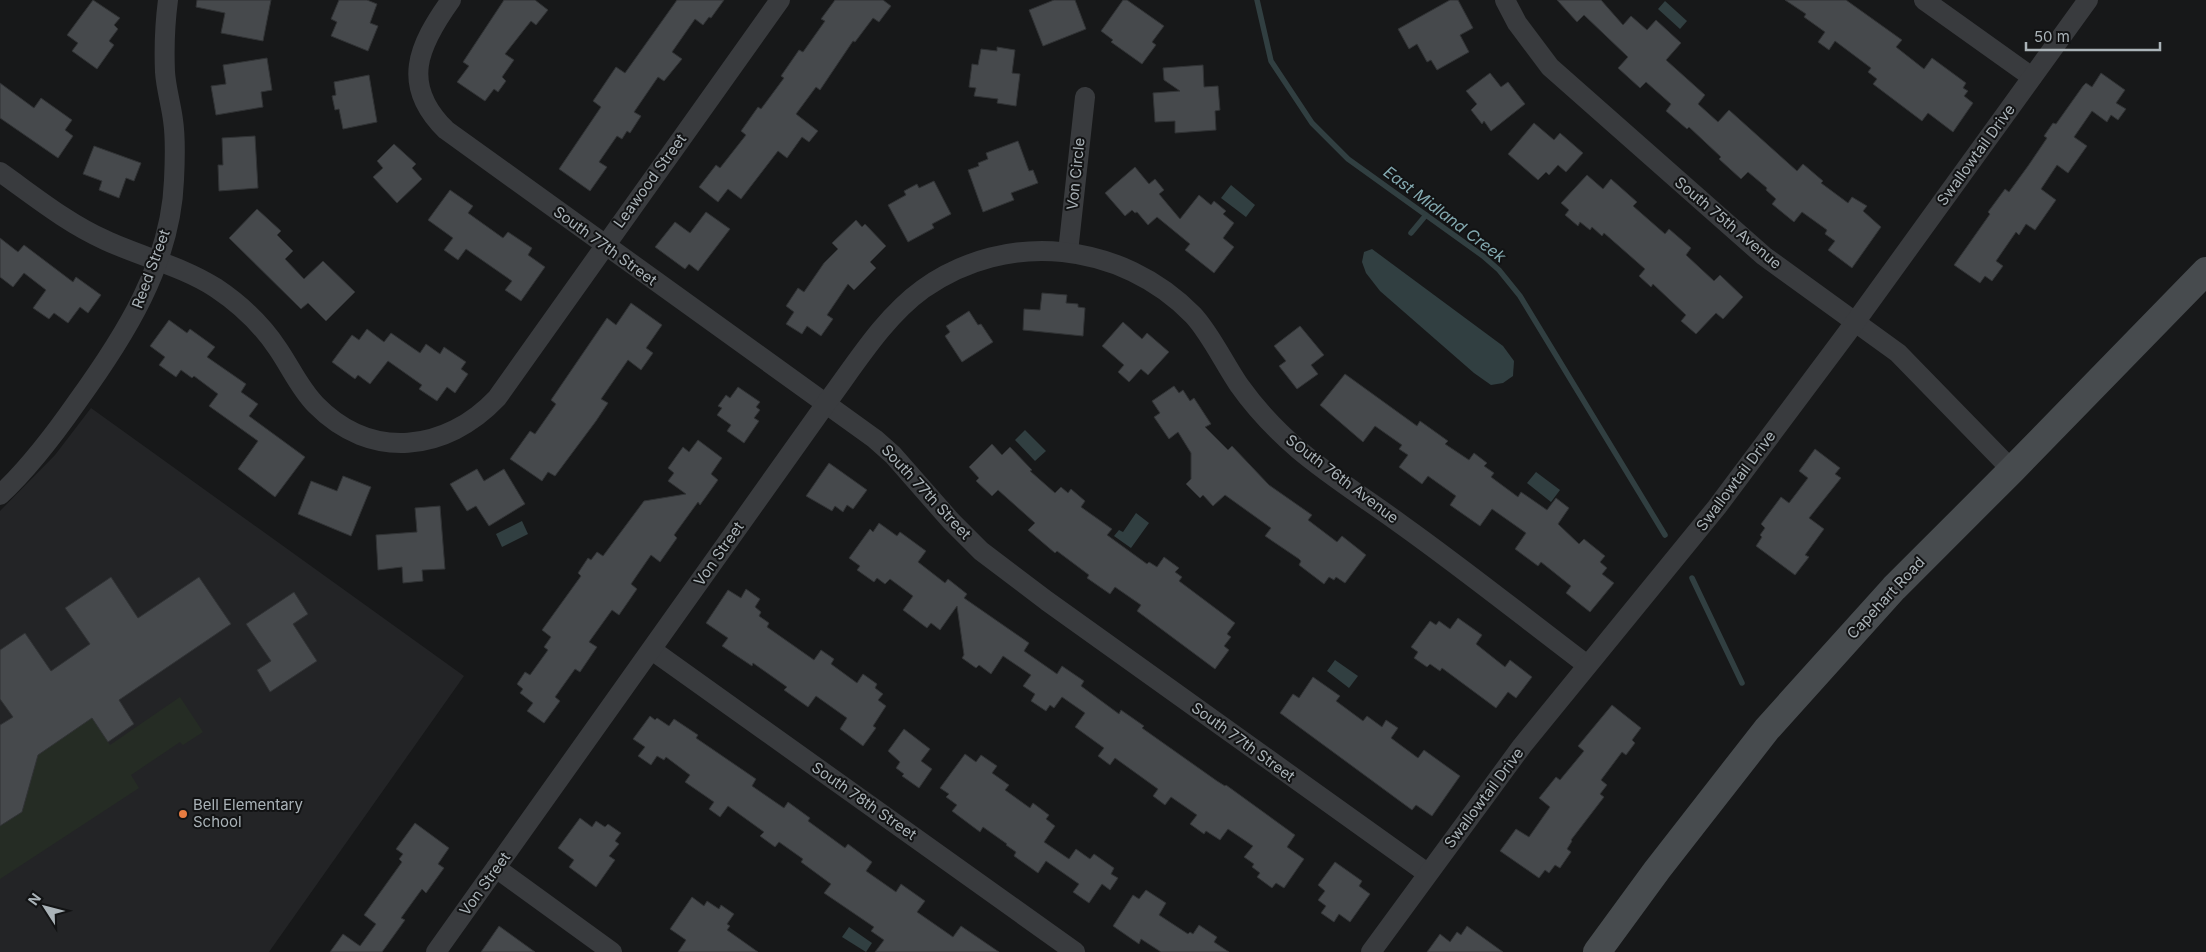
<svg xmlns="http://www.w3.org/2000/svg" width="2206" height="952" font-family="Inter,sans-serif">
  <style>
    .built { fill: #232426 }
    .green { fill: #252c24 }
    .water { fill: #313f41 }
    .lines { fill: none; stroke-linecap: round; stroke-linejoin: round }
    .stream { stroke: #313f41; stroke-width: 5.5 }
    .building { fill: #46494c; stroke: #313335 }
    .street { stroke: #393b3e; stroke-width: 20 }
    .secondary { stroke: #474b4e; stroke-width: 28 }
    .poi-dot { fill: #e77c41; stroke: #121314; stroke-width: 2 }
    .labels { text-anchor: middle; stroke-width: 4; stroke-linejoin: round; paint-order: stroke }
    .street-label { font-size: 15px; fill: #aab3b8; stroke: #121314 }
    .poi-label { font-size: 15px; fill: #aab3b8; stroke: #121314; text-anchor: start }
    .water-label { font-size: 16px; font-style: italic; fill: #84aab1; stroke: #121314 }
  </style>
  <rect width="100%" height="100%" fill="#171819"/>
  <polygon class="built" points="91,408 464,676 269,952 0,952 0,511 55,455"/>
  <polygon class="green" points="180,697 203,732 183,745 180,742 131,775 139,788 0,879 0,826 22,812 38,755 92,718 110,745"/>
  <g class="water">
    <polygon points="1665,1 1687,21 1680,29 1658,9"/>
    <polygon points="1231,185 1255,205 1246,217 1221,198"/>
    <polygon points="1372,249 1503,346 1514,361 1513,376 1503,383 1491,385 1474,373 1380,291 1366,273 1362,262 1364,252"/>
    <polygon points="1025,430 1046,451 1035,461 1015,440"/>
    <polygon points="1536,472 1560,490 1551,502 1527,483"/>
    <polygon points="1136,513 1149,523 1131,548 1114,536 1119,530 1123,532"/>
    <polygon points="522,521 528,534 502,547 496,534"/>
    <polygon points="1335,660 1358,676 1349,688 1327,671"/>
    <polygon points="849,927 872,943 866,952 842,937"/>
  </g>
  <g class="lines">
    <g class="stream">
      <polyline points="1257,0 1271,61 1312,123 1348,159 1483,256 1499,270 1520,296 1665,535"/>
      <polyline points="1411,233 1426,215"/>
      <polyline points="1692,578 1742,683"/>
    </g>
  </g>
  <g class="building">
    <polygon points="93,0 120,18 114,25 118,29 109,41 114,45 97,69 72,51 78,43 67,35"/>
    <polygon points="197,0 271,0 263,41 221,33 225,13 196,7"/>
    <polygon points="339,0 367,0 377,4 370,23 378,26 368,51 331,36 337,22 331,19"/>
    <polygon points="504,0 535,0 548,10 536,25 531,21 505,54 514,60 502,77 506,81 498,92 494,89 485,101 457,82 469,66 463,62"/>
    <polygon points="677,0 724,0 711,18 709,17 703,25 695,19 672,52 682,59 664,81 658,77 634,112 641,116 630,133 627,131 622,139 617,136 599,162 607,167 590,191 559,169 601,107 593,101 616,67 625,73"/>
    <polygon points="835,0 883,0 891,6 879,22 873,18 855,42 853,41 820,90 816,87 796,114 818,131 809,142 802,137 787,158 778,151 741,199 728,189 718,202 699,187 716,165 720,168 746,135 741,131 758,107 761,109 784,78 781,76 799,50 803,52 825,21 821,19"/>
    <polygon points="1054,0 1075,0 1086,29 1043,46 1029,10"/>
    <polygon points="1123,0 1127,0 1164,26 1152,42 1156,45 1142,64 1111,42 1113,40 1101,31"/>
    <polygon points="1450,0 1458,0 1473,28 1460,35 1469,52 1437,70 1431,60 1427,62 1417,44 1409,49 1398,29"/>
    <polygon points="1557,0 1601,0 1623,25 1631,16 1647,30 1656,20 1681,43 1666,60 1705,95 1698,104 1718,122 1729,110 1797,171 1803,164 1823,181 1821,183 1848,203 1852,197 1867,206 1863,211 1881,227 1852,268 1828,250 1835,241 1825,234 1827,230 1802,212 1794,222 1772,204 1776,199 1766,190 1767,188 1748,172 1741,179 1719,159 1721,157 1689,127 1687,129 1666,111 1671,104 1646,82 1640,88 1618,68 1628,57 1584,15 1577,22"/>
    <polygon points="1785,0 1846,0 1902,40 1896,47 1924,69 1932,58 1966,83 1963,88 1968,91 1964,96 1973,103 1953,132 1928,113 1922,121 1873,84 1877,79 1868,72 1871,68 1835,41 1829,50 1818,42 1825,32 1804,17 1806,14"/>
    <polygon points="997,47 1015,50 1012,73 1020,74 1016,106 997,103 998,99 974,96 976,88 969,87 972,64 978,65 981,49 997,51"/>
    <polygon points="267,58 272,90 261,92 263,107 216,115 211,86 226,84 223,65"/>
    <polygon points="1203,65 1204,87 1218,86 1220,110 1215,111 1216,130 1175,133 1175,121 1155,122 1153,93 1180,91 1164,80 1163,68"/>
    <polygon points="1490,73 1501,87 1508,82 1525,104 1491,131 1484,121 1482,124 1471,110 1477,104 1466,91"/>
    <polygon points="2101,73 2125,90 2116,103 2126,109 2118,120 2111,115 2107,122 2092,111 2074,137 2087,146 2068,173 2057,165 2041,189 2056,200 2035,230 2026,224 2019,235 2016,232 1996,261 2003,266 1992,281 1985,276 1980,283 1954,265 1990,214 1988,212 2005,189 2009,192 2028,166 2047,138 2044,136 2053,123 2056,124 2083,86 2086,83 2092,87"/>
    <polygon points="369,75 377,122 343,129 339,109 335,110 332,96 336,95 334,82"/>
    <polygon points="0,83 34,108 41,98 72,120 65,130 73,136 58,158 0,118"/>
    <polygon points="1534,123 1554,140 1560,133 1583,153 1566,172 1558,165 1549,175 1546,172 1538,180 1508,154"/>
    <polygon points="255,136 258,188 219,191 218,165 223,165 222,138"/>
    <polygon points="1018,141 1029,171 1033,170 1038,183 1011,193 1014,200 983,212 968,170 979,166 978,163 988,159 986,153"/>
    <polygon points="394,144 416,164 412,168 422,179 397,203 373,177 383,168 377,161"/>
    <polygon points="94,146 141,163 134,181 126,178 119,198 99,190 102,181 83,174"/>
    <polygon points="1135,167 1149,184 1155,179 1164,190 1159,194 1180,219 1199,195 1211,205 1214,201 1226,211 1223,214 1234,223 1223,238 1234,247 1214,273 1185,250 1190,244 1157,217 1148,225 1137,212 1135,213 1132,210 1125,216 1105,193"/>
    <polygon points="1587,175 1603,189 1611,179 1637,202 1633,206 1665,234 1669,229 1691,248 1686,255 1714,281 1720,275 1743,297 1723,319 1716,313 1696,334 1681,321 1686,315 1653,284 1651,287 1639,276 1645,269 1604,233 1602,236 1592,227 1590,230 1580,222 1578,226 1565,215 1569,210 1561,203"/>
    <polygon points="934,181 951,214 932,224 934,228 908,242 888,205 906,195 904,191 917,184 919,188"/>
    <polygon points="450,190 473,206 468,213 503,238 508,232 532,248 528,255 545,267 521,301 505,290 512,281 466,249 458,260 444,250 453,238 428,220"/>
    <polygon points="257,209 281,231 277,235 293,251 285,259 304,279 323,261 355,292 326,321 308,303 301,309 229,238"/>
    <polygon points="706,212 730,229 698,271 689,264 685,269 655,247 675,222 690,233"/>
    <polygon points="856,220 862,227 865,224 886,246 870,262 876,268 854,290 848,284 827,315 833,319 821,336 807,326 802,334 786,324 794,312 786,306 798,288 804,292 824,263 838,249 832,243"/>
    <polygon points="0,238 18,252 24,245 73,282 76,277 101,295 88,313 80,307 68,323 54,313 49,319 33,308 46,290 24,273 13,287 0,277"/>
    <polygon points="1042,293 1067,295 1066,303 1078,304 1078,307 1085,308 1083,336 1023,330 1024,309 1040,310"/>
    <polygon points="631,303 662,325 646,348 653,353 641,370 628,360 601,399 608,403 596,421 555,476 548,472 542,481 510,459 530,431 535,434 556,404 551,400 607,318 616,325"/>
    <polygon points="969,311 978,325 981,324 993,342 962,362 945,336 950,332 946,326"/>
    <polygon points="169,320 187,333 190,329 215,347 207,357 246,384 241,392 258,404 249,416 305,457 275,497 238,469 258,441 209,406 218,394 194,376 192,378 181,370 176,377 159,365 165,357 150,346"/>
    <polygon points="1123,322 1142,339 1147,333 1169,352 1148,375 1141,369 1129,382 1118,372 1124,365 1102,346"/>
    <polygon points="1300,326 1324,355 1311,365 1318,374 1297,389 1279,366 1286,361 1274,346"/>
    <polygon points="367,329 384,342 391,333 420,353 426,344 440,354 444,347 466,362 461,369 468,374 455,393 447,387 437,401 419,389 422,385 388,361 370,384 358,375 355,379 332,362 352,335 359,340"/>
    <polygon points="1345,374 1417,426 1420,421 1448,441 1445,444 1469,460 1474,453 1487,463 1484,466 1494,473 1491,477 1518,497 1521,492 1547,510 1556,498 1569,508 1558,524 1579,544 1584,539 1605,556 1600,562 1607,568 1602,574 1614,583 1590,612 1566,593 1571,586 1541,562 1538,566 1515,549 1526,533 1492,509 1480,526 1450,505 1456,496 1428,476 1422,484 1399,467 1408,455 1399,449 1402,445 1375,426 1363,442 1320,405"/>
    <polygon points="1174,386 1179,393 1183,390 1190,401 1194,398 1211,424 1205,427 1228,450 1232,446 1269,485 1312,515 1308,520 1337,542 1342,536 1366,555 1345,583 1336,577 1334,580 1329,577 1324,584 1299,565 1301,561 1299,559 1265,536 1271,528 1225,495 1213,506 1203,495 1200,498 1186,484 1191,479 1191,453 1178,432 1169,439 1154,417 1160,413 1152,401"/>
    <polygon points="738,387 760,402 756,407 760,410 754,418 759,421 744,443 727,431 731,425 717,415 722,408 718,406 726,395 730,398"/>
    <polygon points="698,440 722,458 711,474 718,480 700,505 698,502 674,535 677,538 660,562 651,555 631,584 637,589 619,615 612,610 589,642 597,647 580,672 575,669 555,697 560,701 544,723 527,711 533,703 520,693 523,689 517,684 525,672 530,675 548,650 544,647 551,637 542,630 581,576 578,573 588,558 591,560 597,552 603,556 644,501 686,494 668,481 674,473 668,468 683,447 689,452"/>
    <polygon points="992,444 1002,455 1010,447 1032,470 1030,471 1055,493 1061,487 1068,493 1071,489 1085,501 1081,507 1112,529 1107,535 1147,564 1149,562 1157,567 1164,557 1179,568 1175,572 1182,577 1179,581 1235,623 1227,634 1231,637 1224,646 1229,650 1215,669 1137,611 1141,605 1115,587 1110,594 1087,578 1089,575 1057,551 1055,553 1028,530 1035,523 998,490 992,496 976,481 979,478 969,467"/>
    <polygon points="1815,449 1840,468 1835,474 1841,478 1809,518 1824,529 1805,555 1809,557 1795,575 1756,546 1762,537 1760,535 1765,528 1761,524 1781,497 1789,503 1808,478 1799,471"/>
    <polygon points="829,463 867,490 853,509 847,505 843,512 835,506 832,511 806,496"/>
    <polygon points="477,469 484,481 504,469 525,504 489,526 476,506 467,511 450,484"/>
    <polygon points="343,476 371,487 351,536 298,514 311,481 337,491"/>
    <polygon points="440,506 445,569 422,570 423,581 403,583 402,567 378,570 376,535 417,532 415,508"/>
    <polygon points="879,523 897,536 900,532 926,551 918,562 945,583 948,579 967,594 964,598 1029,643 1024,651 1057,674 1062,666 1084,681 1081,686 1119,714 1121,710 1144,726 1142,728 1217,781 1225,786 1226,785 1295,835 1287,847 1304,859 1284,888 1276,883 1272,888 1257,877 1260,873 1252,867 1254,864 1244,857 1253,846 1228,829 1220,840 1206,831 1204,834 1190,824 1197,815 1171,797 1165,805 1153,796 1158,789 1115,758 1110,765 1098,756 1104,748 1075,727 1085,713 1062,697 1054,708 1050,705 1046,711 1031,701 1035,694 1023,686 1031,675 1003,656 991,674 979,665 976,668 962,658 964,655 957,606 940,630 931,623 927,628 903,610 913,596 890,579 885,584 877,578 874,582 857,570 860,566 849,558 870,529 873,532"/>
    <polygon points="111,577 138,618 199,577 231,624 119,700 134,724 108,742 92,718 38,755 22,812 0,826 0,725 13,717 0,699 0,650 25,633 51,671 90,644 65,608"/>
    <polygon points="746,589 760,599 755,607 761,612 759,616 769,623 767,627 814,660 821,650 834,659 831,664 857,683 863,674 877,684 875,688 883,694 878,700 886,706 873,726 876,728 863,746 840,729 847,718 816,696 808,707 784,690 787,687 753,663 752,666 722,646 728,638 706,623 728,590 741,598"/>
    <polygon points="294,592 308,614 293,624 317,661 270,692 257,670 271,661 246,624"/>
    <polygon points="1458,618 1482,635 1476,644 1505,667 1510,660 1532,677 1516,698 1508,692 1496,708 1442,668 1440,671 1430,664 1427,667 1414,658 1418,652 1411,647 1430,621 1436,625 1439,621 1450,629"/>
    <polygon points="1313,677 1340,696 1336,701 1363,721 1367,716 1382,727 1386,720 1398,728 1391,738 1418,758 1424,750 1460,776 1432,816 1416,805 1412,810 1280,713 1293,694 1299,698"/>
    <polygon points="1612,705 1641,728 1632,740 1635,743 1626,755 1622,752 1601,780 1607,785 1600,794 1604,797 1571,840 1572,841 1567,849 1571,852 1560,868 1555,865 1549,873 1545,870 1539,878 1500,851 1516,829 1529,837 1550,807 1539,798 1556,777 1560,780 1584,751 1578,746"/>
    <polygon points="650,716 655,720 657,718 669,726 674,719 698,735 696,738 756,779 752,786 784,808 788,802 810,818 808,821 845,848 848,844 872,862 866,871 896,892 901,884 925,901 917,912 953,937 961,926 999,952 875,952 884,940 871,931 874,927 824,893 831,884 801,862 803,859 779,842 775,847 760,836 764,832 728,806 720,817 709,809 714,802 685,782 690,775 666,757 664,760 657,756 651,765 638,756 645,747 633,739"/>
    <polygon points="904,729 930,749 921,761 932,769 919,788 902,776 904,774 896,768 900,762 888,751"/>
    <polygon points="965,754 976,762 981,755 997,766 992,773 1009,785 1005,790 1030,808 1033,803 1049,815 1046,819 1055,826 1044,842 1069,859 1076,849 1090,859 1094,854 1114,868 1111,874 1118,878 1110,890 1102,884 1089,903 1073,892 1079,884 1046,861 1038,873 1014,856 1016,852 1006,845 1007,844 983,827 980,832 952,811 957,805 946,797 949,794 940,788"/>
    <polygon points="580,818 592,827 596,821 605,827 608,824 621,833 615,841 619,844 609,856 615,860 596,887 569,867 574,860 558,848"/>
    <polygon points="415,823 449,848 438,864 444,868 426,893 422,889 401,918 405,920 382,952 330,952 343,934 360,946 376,924 364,915 402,862 399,859 403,854 396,849"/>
    <polygon points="1335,862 1362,881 1359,886 1370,894 1350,922 1339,914 1334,922 1321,913 1326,906 1318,900 1325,891 1318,885"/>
    <polygon points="1146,890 1166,903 1159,915 1188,934 1190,932 1193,934 1199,925 1217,937 1214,942 1229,952 1161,952 1141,939 1139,944 1113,926 1133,895 1139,899"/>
    <polygon points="692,897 704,906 707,901 719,909 721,905 734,914 727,924 730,926 727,930 758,952 678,952 686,940 670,929"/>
    <polygon points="499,926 535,952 481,952"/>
    <polygon points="1467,926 1503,952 1427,952 1440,934 1450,942 1457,932 1461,935"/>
  </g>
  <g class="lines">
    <g class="street">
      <path d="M451 0C418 46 400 85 446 130L875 439 893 455 951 521 981 551 1047 601 1427 873"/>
      <polyline points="1505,0 1517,23 1550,67 1764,256 1898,353 2012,470"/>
      <polyline points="1924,0 2032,77"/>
      <path d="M0 172C34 196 67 223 105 240 141 257 182 266 216 288 240 304 262 325 278 349 291 368 300 389 316 405 371 461 446 452 497 398L780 0"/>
      <polyline points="1068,252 1085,97"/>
      <path d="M0 495C30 467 54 435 77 402 124 337 171 264 174 180 175 160 176 140 173 120 171 104 166 88 165 72 164 48 165 23 168 0"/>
      <polyline points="652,650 1075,952"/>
      <polyline points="496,868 612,952"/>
      <path d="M436 952 825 405C855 365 883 318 923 289 1007 229 1122 242 1193 315 1210 333 1224 363 1239 385 1256 409 1276 430 1299 450 1331 477 1368 500 1402 525 1465 570 1525 618 1587 665"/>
      <polyline points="1371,952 1522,746 1717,507 1856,321 2088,0"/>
    </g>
    <polyline class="secondary" points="1597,952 1657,870 1767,729 1894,588 2012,470 2206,271"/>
  </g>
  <circle class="poi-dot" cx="183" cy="814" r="5"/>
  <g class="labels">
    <g class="street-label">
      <text transform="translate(1976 155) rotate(-54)" y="5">Swallowtail Drive</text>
      <text transform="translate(1076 174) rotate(-84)" y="5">Von Circle</text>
      <text transform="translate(650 181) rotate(-54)" y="5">Leawood Street</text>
      <text transform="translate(1728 223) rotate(40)" y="5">South 75th Avenue</text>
      <text transform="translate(605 246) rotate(36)" y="5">South 77th Street</text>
      <text transform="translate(151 269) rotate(-70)" y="5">Reed Street</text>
      <text transform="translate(1342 479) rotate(37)" y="5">SOuth 76th Avenue</text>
      <text transform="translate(1736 481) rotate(-53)" y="5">Swallowtail Drive</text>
      <text transform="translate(926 492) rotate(47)" y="5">South 77th Street</text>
      <text transform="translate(719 554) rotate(-55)" y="5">Von Street</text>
      <text transform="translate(1886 598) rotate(-47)" y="5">Capehart Road</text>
      <text transform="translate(1243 742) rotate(36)" y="5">South 77th Street</text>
      <text transform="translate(1484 798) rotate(-53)" y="5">Swallowtail Drive</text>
      <text transform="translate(864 801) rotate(35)" y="5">South 78th Street</text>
      <text transform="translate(485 884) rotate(-54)" y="5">Von Street</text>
    </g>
    <g class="poi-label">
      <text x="193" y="810">Bell Elementary<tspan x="193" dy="17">School</tspan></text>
    </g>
    <g class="water-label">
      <text transform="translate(1445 214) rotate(37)" y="6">East Midland Creek</text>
    </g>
  </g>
  <g transform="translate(45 907) rotate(306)" stroke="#121314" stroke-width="4" paint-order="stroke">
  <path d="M0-4L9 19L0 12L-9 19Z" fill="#aab3b8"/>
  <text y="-8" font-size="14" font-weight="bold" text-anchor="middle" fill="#aab3b8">N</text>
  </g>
  <path d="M2026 42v8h134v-8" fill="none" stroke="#aab3b8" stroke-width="2.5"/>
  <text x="2034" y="42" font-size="15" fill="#aab3b8" stroke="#121314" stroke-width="4" paint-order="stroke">50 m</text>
</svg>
